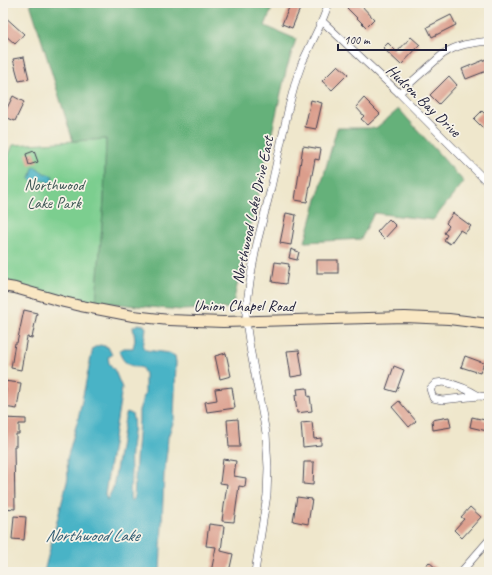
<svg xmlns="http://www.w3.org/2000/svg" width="492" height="575" font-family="Caveat,sans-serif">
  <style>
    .green { fill: #7cce8f; stroke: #4f7865 }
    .forest { fill: #65b17a; stroke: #446a5a }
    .water { fill: #48b3c6; stroke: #356a80 }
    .building { fill: #db9e8c }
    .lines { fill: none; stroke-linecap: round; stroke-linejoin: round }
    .street-casing { stroke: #414051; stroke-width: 8 }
    .secondary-casing { stroke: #414051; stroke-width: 12 }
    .street { stroke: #fff; stroke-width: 7 }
    .secondary { stroke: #f9e7c3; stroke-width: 10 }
    .labels { text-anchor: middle; stroke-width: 3.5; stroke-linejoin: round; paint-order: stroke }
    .street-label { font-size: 16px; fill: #22223b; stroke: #f7f3e8 }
    .park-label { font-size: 16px; fill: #3d5654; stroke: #f7f3e8 }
    .water-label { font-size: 17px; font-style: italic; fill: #315c73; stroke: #f7f3e8 }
  </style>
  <rect width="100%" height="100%" fill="#f7f3e8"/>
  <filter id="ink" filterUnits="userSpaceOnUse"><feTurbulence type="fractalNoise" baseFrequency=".025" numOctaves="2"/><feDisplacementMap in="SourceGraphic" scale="8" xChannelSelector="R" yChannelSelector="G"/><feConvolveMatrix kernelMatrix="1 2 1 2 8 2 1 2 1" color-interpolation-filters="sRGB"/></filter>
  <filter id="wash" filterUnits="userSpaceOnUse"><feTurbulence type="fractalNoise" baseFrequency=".012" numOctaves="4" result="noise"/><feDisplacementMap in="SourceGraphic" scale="16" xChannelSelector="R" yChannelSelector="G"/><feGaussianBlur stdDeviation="0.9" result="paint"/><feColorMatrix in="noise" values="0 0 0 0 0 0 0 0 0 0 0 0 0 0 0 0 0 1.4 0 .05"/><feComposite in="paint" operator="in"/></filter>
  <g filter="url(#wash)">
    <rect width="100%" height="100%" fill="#efe7cc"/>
    <polygon class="green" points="106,139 104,200 96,302 64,302 3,279 3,169 13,145"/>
    <g class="forest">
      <polygon points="30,3 274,3 265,26 296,39 286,71 232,308 181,310 96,302 104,200 106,139 73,141"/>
      <polygon points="399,109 464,182 433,220 374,213 361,239 305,242 337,128 376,128"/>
    </g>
    <g class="water">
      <polygon points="36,167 44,173 53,176 51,183 43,180 32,181 30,179 33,168"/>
      <path d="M138 324 144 325 146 328 143 348 146 350 169 353 175 356 176 362 174 420 168 437 167 451 164 474 160 572H44L68 478 67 459 78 419 93 348 100 345 108 347 112 355 108 357 109 363 115 371 122 388 105 494 107 500 113 488 125 418 127 412 132 414C136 427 131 439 131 452 130 459 131 466 131 473 131 483 129 492 131 501L134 499 136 461 139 421V410L145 393V374L142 368C140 367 138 367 136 367 126 365 122 360 119 351L124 348H133L135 340 133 327Z"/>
    </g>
    <g id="blocks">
      <g class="building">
        <polygon points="291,3 299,3 302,4 292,28 282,24"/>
        <polygon points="352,3 359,3 374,19 366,27 347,8"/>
        <polygon points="3,15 24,34 15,44 3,33"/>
        <polygon points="451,15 456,25 432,37 427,27"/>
        <polygon points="411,37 420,45 401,65 383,48 388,43 397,52"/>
        <polygon points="24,57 29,79 19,81 13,59"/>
        <polygon points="489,58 489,70 466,79 462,69"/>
        <polygon points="338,65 348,74 332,90 322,81"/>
        <polygon points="449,76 457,85 439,104 430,95"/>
        <polygon points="13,96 24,102 15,121 3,116"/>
        <polygon points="364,98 380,114 368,125 361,119 364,116 356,107"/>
        <polygon points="311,100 322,103 316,129 305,127"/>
        <polygon points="482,111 489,118 489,134 474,119"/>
        <polygon points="303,146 321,149 319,160 315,159 307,202 295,200"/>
        <polygon points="34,151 38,162 29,165 26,154"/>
        <polygon points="286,213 296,215 291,245 280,243"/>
        <polygon points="453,213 471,226 465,233 460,230 450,244 444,240 447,235 444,233 449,226 446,223"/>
        <polygon points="389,219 396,226 384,239 377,232"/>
        <polygon points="291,249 299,252 297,260 289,258"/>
        <rect x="317" y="260" width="21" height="13"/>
        <polygon points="275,262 289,264 286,284 272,282"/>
        <polygon points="24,310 37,313 32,338 27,337 21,370 11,368 15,343 17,343"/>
        <polygon points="299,350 303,375 291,377 287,351"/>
        <polygon points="226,353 231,376 220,379 215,356"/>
        <polygon points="465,356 484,363 480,373 461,367"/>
        <polygon points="394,366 404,370 396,392 386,389"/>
        <polygon points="3,381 21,383 17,409 4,407 6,389 3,389"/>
        <polygon points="232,387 235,408 207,412 205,402 217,400 215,389"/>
        <polygon points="307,388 308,397 310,396 312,411 297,413 295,395 298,395 297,389"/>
        <polygon points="399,401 416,421 409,427 392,407"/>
        <polygon points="449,417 451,427 433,430 432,420"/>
        <polygon points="472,417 489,421 487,431 470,427"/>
        <polygon points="4,418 26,419 26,424 19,424 19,434 16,434 16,446 14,446 15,509 3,508 3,441"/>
        <polygon points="238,419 240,447 229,447 227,420"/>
        <polygon points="312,422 314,439 321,438 321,445 303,447 301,423"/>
        <polygon points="223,459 236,461 234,476 246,478 245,487 239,486 234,522 222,521 227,484 220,483"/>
        <polygon points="304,462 314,462 313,485 303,484"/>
        <polygon points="297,497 312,499 308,524 293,521"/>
        <polygon points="470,507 481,517 462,538 454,530 464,519 461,517"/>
        <polygon points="14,516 26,517 24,540 12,539"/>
        <polygon points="209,524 224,526 221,551 233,554 229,572 211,572 216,547 206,546"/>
        <polygon points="429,562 437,569 435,572 420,572"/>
      </g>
    </g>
  </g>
  <g filter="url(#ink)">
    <use href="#blocks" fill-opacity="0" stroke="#414051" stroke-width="1"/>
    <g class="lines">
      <g class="street-casing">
        <g id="street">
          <polyline points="322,21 399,93 489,184"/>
          <path d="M399 93 443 54C459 44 471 43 489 41"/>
          <path d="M444 382C457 385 468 389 479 396L442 400 433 398 430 389 436 383Z"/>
          <polyline points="479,396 489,397"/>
          <polyline points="255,572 267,495 268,468 266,433 250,348 246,321 246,309 252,269 257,243 270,192 289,106 296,80 302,63 322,21 329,3"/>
          <polyline points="461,572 489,540"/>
        </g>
      </g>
      <g class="secondary-casing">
        <polyline id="secondary" points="3,286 15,288 64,302 81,306 133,316 169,320 223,322 405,317 449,319 489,324"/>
      </g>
      <use href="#street" class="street"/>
      <use href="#secondary" class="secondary"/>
    </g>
  </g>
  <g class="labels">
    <g class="street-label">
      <text transform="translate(424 100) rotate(44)" y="6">Hudson Bay Drive</text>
      <text transform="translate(252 210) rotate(-78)" y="6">Northwood Lake Drive East</text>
      <text x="244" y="311">Union Chapel Road</text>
    </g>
    <g class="park-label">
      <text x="54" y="190">Northwood<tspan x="54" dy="18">Lake Park</tspan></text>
    </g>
    <g class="water-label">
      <text x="92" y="541">Northwood Lake</text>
    </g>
  </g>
  <rect width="492" height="575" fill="none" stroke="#f7f3e8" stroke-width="16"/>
  <path d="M338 44v6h108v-6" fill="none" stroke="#22223b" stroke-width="2"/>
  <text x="344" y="44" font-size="12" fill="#22223b" stroke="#f7f3e8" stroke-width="3" paint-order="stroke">100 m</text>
</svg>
